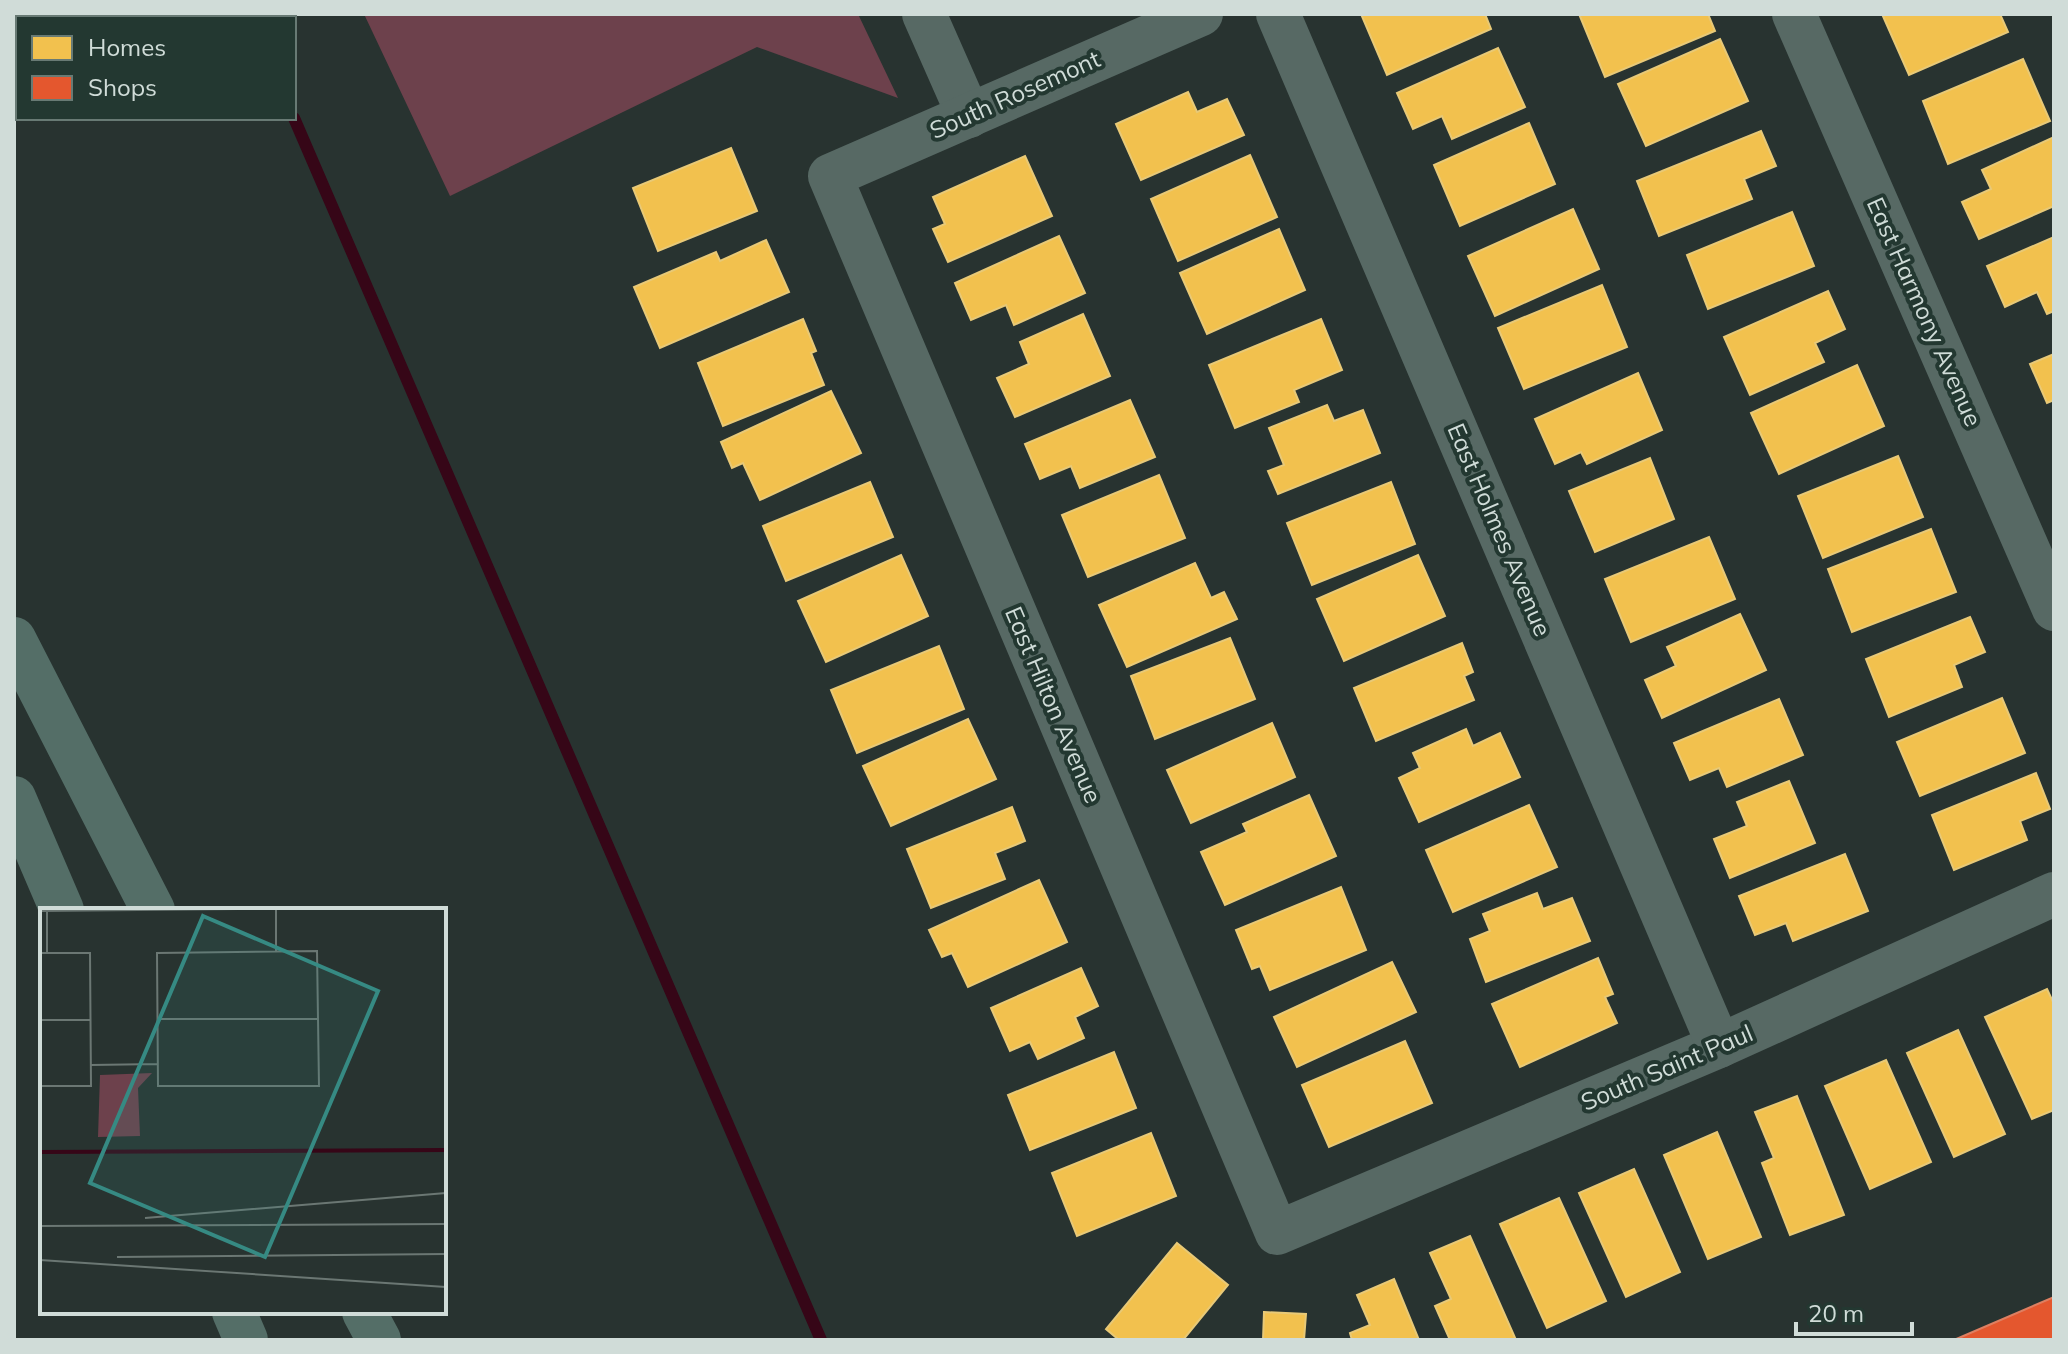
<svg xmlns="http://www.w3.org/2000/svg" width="2068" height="1354" font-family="Mulish,sans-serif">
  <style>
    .green { fill: #6d414c }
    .homes { fill: #f2c14e; stroke: #e8c977; stroke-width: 2 }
    .shops { fill: #e4572e; stroke: #de7f61; stroke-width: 2 }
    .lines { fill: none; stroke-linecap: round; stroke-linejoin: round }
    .stream { stroke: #360617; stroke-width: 12 }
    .minor { stroke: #576964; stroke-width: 44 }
    .highway { stroke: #546e67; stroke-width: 44 }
    .labels { text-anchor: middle; stroke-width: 8; stroke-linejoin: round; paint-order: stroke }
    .street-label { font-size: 24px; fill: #d0dcd8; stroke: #233831 }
    .inset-river { fill: none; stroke: #360617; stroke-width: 4 }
    .inset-road { fill: none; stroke: #6b7773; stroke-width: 2 }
    .view { fill: #368a83; fill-opacity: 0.15; stroke: #368a83; stroke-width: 4 }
    .inset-edge { fill: none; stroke: #d0dcd8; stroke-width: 4 }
  </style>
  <rect width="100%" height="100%" fill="#283330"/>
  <polygon class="green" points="364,14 858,14 898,98 757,47 450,196"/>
  <g class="homes">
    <polygon points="1361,14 1485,14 1491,29 1387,75"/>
    <polygon points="1579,14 1708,14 1715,31 1605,77"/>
    <polygon points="1882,14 2000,14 2008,32 1909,75"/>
    <polygon points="1720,39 1748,101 1646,146 1618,84"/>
    <polygon points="1498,48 1525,107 1452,139 1442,116 1413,129 1397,93"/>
    <polygon points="2023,59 2050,121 1948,164 1923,101"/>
    <polygon points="1188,92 1197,112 1227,99 1244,135 1141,180 1116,124"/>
    <polygon points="1529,123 1555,184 1460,226 1434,165"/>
    <polygon points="1761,131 1776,166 1744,179 1752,199 1659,236 1637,181"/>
    <polygon points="2054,137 2054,206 1979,239 1962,202 1991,189 1982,170"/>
    <polygon points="731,148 757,211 658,251 633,188"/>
    <polygon points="1250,155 1277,217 1178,261 1151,199"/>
    <polygon points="1025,156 1052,216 948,262 933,229 945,224 933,197"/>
    <polygon points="1573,209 1599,269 1495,316 1468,256"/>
    <polygon points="1792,212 1814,266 1708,309 1687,255"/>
    <polygon points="1279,229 1305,290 1207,334 1180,273"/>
    <polygon points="1059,236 1085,293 1014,325 1006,305 971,320 955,283"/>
    <polygon points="2054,237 2054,311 2047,314 2037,292 2005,307 1987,266"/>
    <polygon points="766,240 789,292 660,348 634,287 716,252 720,261"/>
    <polygon points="1602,285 1627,347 1524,389 1498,328"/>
    <polygon points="1828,291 1845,329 1815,343 1824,362 1750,395 1724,337"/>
    <polygon points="1083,314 1110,376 1015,417 997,378 1029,364 1020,342"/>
    <polygon points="803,319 816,351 811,353 824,385 723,426 698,363"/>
    <polygon points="1321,319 1342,370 1294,390 1299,402 1235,428 1209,365"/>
    <polygon points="2054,354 2054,400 2047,403 2030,364"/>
    <polygon points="1857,365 1884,426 1779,474 1751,413"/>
    <polygon points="1638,373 1662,430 1587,464 1581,452 1555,464 1535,419"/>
    <polygon points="831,391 861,453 760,500 743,463 732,468 721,442"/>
    <polygon points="1130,400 1155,457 1080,488 1071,466 1040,479 1025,444"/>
    <polygon points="1327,405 1334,421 1363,410 1380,453 1278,494 1268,471 1284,465 1269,428"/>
    <polygon points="1898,456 1923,517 1823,558 1798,496"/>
    <polygon points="1650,458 1674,519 1595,552 1569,491"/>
    <polygon points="1159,475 1185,538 1088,577 1062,515"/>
    <polygon points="870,482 893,537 786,581 763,526"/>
    <polygon points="1391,482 1415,544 1312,585 1287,523"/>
    <polygon points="1931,529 1956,592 1852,632 1828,569"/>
    <polygon points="1709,537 1735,599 1631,642 1605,579"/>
    <polygon points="901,555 928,616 826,662 798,601"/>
    <polygon points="1418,555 1445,616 1344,661 1317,599"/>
    <polygon points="1195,563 1211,598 1224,592 1237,619 1127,667 1099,605"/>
    <polygon points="1740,614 1766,670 1662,718 1645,680 1676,666 1667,647"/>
    <polygon points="1970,617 1985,652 1954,665 1962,687 1889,717 1866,659"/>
    <polygon points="1230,638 1255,699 1155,739 1131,676"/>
    <polygon points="1462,643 1473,672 1464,676 1474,700 1376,741 1354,688"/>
    <polygon points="939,646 964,709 857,753 831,690"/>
    <polygon points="2002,698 2025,753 1920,796 1897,742"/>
    <polygon points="1779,699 1803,755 1727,787 1719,768 1690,780 1674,743"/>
    <polygon points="968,719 996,779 891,826 863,766"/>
    <polygon points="1272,723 1295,777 1191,823 1167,770"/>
    <polygon points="1466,729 1473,746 1500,733 1520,777 1419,822 1399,778 1420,768 1413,753"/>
    <polygon points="2036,773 2050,809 2020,821 2027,840 1954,870 1932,815"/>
    <polygon points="1789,781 1815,843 1730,878 1714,839 1747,826 1737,802"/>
    <polygon points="1309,795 1336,856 1225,905 1201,852 1247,832 1243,824"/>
    <polygon points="1529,805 1557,867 1453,912 1426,850"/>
    <polygon points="1012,807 1025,841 995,853 1005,879 931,908 907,849"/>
    <polygon points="1845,854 1868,911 1793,941 1786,923 1755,935 1739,896"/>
    <polygon points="1039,880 1067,942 968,987 952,953 942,957 929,930"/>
    <polygon points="1341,887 1366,950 1270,990 1260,966 1252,969 1236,930"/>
    <polygon points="1537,893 1543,909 1572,898 1590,941 1486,982 1470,939 1490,931 1483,914"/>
    <polygon points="1598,958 1613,994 1605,997 1617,1023 1520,1067 1492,1004"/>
    <polygon points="1392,962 1416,1012 1297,1067 1274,1017"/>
    <polygon points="1081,968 1098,1006 1075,1017 1084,1038 1038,1059 1030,1042 1010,1051 991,1008"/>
    <polygon points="2047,989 2054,1004 2054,1110 2032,1119 1985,1017"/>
    <polygon points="1958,1030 2005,1134 1954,1157 1907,1053"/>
    <polygon points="1405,1041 1432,1103 1329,1147 1302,1085"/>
    <polygon points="1114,1052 1136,1108 1030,1150 1008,1095"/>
    <polygon points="1886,1060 1931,1162 1870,1189 1825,1086"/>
    <polygon points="1797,1096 1844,1215 1790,1235 1762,1163 1774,1158 1755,1112"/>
    <polygon points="1717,1132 1761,1237 1708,1259 1664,1155"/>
    <polygon points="1151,1133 1176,1196 1077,1236 1052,1173"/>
    <polygon points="1634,1169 1680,1272 1626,1297 1579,1193"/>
    <polygon points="1559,1198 1606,1301 1547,1328 1500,1224"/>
    <polygon points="1470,1236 1516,1340 1450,1340 1435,1306 1451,1299 1430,1253"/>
    <polygon points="1177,1243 1228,1285 1183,1340 1119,1340 1106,1329"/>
    <polygon points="1394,1279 1419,1340 1352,1340 1350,1333 1370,1325 1357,1295"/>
    <polygon points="1264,1312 1306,1314 1304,1340 1263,1340"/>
  </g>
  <polygon class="shops" points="2054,1297 2054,1340 1954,1340"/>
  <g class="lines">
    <g class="stream">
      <polyline points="249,14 250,18"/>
      <polyline points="294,118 821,1340"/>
    </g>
    <g class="minor">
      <polyline points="924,14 969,116"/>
      <polyline points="1201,14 830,176 1277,1233 1719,1046 2054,894"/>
      <polyline points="1278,14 1719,1046"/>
      <polyline points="1794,14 2054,609"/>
    </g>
    <g class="highway">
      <polyline points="14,639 153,910"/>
      <polyline points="14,798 62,910"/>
      <polyline points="234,1312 246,1340"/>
      <polyline points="364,1312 379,1340"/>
    </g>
  </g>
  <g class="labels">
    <g class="street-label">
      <text transform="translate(1015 95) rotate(-24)" y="8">South Rosemont</text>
      <text transform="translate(1924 312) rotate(66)" y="8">East Harmony Avenue</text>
      <text transform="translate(1499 530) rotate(67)" y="8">East Holmes Avenue</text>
      <text transform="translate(1053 705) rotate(67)" y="8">East Hilton Avenue</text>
      <text transform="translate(1667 1068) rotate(-23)" y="8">South Saint Paul</text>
    </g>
  </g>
  <g transform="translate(40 908)">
    <rect width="406" height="406" fill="#283330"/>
    <path d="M112 165 98 180 100 228 58 229 60 167Z" fill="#6d414c"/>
    <path class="inset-river" d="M0 244 406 242"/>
    <path class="inset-road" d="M0 3 198 1M7 3V45M277 43 279 178H118L117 45ZM236 44V1M0 45H50L51 178H0M118 111H279M0 112H50M51 157 118 156M105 310 406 285M0 318 406 316M77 349 406 346M0 352 406 379"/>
    <path class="view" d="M163 8 338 83 225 349 50 275Z"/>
    <rect width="406" height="406" class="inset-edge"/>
  </g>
  <rect width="2068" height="1354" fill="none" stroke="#d0dcd8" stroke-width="32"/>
  <rect x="16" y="16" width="280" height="104" fill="#233831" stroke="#687a74" stroke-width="2"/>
  <rect x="32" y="36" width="40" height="24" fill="#f2c14e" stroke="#687a74" stroke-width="2"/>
  <text x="88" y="56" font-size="24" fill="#d0dcd8">Homes</text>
  <rect x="32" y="76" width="40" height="24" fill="#e4572e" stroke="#687a74" stroke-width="2"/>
  <text x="88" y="96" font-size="24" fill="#d0dcd8">Shops</text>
  <path d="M1796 1322v12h116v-12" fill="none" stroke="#d0dcd8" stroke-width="4"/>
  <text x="1808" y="1322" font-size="24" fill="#d0dcd8" stroke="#233831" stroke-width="6" paint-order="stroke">20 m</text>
</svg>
